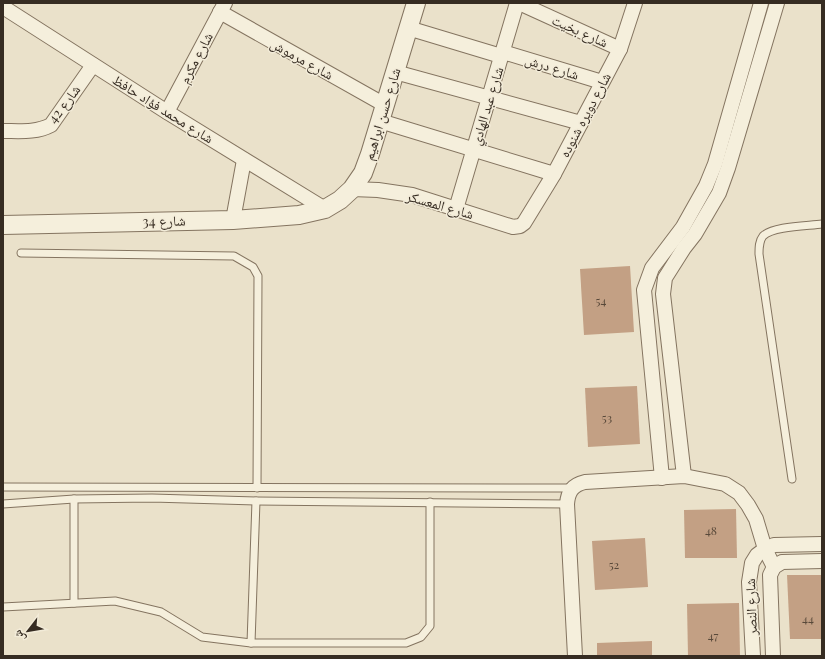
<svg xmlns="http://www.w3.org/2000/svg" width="825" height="659" font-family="'Playfair Display','Noto Naskh Arabic',serif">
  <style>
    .building { fill: #c3a084 }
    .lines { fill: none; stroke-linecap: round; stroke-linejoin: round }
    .service-casing { stroke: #847460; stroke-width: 9 }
    .minor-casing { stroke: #847460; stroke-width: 16 }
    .tertiary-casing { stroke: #847460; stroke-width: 20 }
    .service { stroke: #f5efdc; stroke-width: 7 }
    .minor { stroke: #f5efdc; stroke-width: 14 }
    .tertiary { stroke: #f5efdc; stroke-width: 18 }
    .labels { text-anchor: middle; stroke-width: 3; stroke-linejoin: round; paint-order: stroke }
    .number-label { font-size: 12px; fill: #59493a }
    .street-label { font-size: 14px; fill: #362c22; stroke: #f2ebd8 }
  </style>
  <rect width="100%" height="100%" fill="#eae1ca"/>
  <g class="building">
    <polygon points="630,266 634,332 584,335 580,269"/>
    <polygon points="637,386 640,444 588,447 585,388"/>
    <polygon points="736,509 737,558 685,558 684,510"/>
    <polygon points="645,538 648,587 595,590 592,541"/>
    <polygon points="787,575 822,575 822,639 790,639"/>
    <polygon points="739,603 740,656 688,656 687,604"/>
    <polygon points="652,641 652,656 597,656 597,643"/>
  </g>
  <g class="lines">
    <g class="service-casing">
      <g id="service">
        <polyline points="21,253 234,256 253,267 258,276 257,488"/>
        <path d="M792 479 759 254C759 247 759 241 763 236 773 226 808 226 822 224"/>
        <polyline points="3,487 572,488"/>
        <polyline points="74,499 74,603"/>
        <polyline points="3,504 74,499 152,498 256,501 567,504"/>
        <polyline points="3,607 115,601 161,612 202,637 251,643 406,643 421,637 430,626 430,502"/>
        <polyline points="251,643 256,501"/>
      </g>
    </g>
    <g class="minor-casing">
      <g id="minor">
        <polyline points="519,3 620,49"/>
        <polyline points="3,7 167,112 325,209"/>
        <polyline points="220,12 385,105"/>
        <polyline points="408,28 501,56"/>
        <polyline points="503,52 602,82"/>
        <polyline points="395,72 581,123"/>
        <polyline points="167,112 225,3"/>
        <polyline points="380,121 554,174"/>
        <path d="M3 131C19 131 36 133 51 125L93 65"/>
        <polyline points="352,189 378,190 412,195 513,227 520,226 524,223 554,174 620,49 635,3"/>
        <polyline points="456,209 517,3"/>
        <polyline points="233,220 244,160"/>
        <polyline points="684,476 663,294 665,278 684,248 695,234 719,193 728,168 777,3"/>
        <polyline points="662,478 644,290 652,268 683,227 706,186 715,164 761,3"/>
        <path d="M575 656 567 504C568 492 572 485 585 482L684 476 725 484 739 493 748 505 756 519 765 549 774 567"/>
        <polyline points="753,656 749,582 752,563 757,555 765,549 774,545 822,544"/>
        <polyline points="773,656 770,575 774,567 782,562 822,561"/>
      </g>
    </g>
    <g class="tertiary-casing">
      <polyline id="tertiary" points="3,225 233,220 299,215 325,209 340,200 352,189 363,173 370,154 416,3"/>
    </g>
    <use href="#service" class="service"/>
    <use href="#minor" class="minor"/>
    <use href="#tertiary" class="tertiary"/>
  </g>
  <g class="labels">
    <g class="number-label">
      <text x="601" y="305">54</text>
      <text x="607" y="422">53</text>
      <text x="711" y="535">48</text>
      <text x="614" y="569">52</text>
      <text x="808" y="623">44</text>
      <text x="713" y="640">47</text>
    </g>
    <g class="street-label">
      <text transform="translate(580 31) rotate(24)" y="5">شارع بخيت</text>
      <text transform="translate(196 58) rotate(-62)" y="5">شارع مكرم</text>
      <text transform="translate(302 59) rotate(29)" y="5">شارع مرموش</text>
      <text transform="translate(552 67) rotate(17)" y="5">شارع درش</text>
      <text transform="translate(64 104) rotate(-53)" y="5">شارع 42</text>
      <text transform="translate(487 106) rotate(-73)" y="5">شارع عبد الهادي</text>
      <text transform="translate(163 109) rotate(32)" y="5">شارع محمد فؤاد حافظ</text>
      <text transform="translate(382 114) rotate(-73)" y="5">شارع حسن ابراهيم</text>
      <text transform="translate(585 115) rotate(-62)" y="5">شارع دويره شنوده</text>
      <text transform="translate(440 205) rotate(16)" y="5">شارع المعسكر</text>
      <text transform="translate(164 221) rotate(-1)" y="5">شارع 34</text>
      <text transform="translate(751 607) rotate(-92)" y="5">شارع النصر</text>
    </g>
  </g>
  <rect width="825" height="659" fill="none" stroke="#362c22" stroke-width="8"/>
  <g transform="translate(28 631) rotate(239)" stroke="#f2ebd8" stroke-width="3" paint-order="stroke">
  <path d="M0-3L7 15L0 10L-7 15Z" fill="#362c22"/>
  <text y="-6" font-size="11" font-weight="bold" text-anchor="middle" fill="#362c22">ش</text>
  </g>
</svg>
